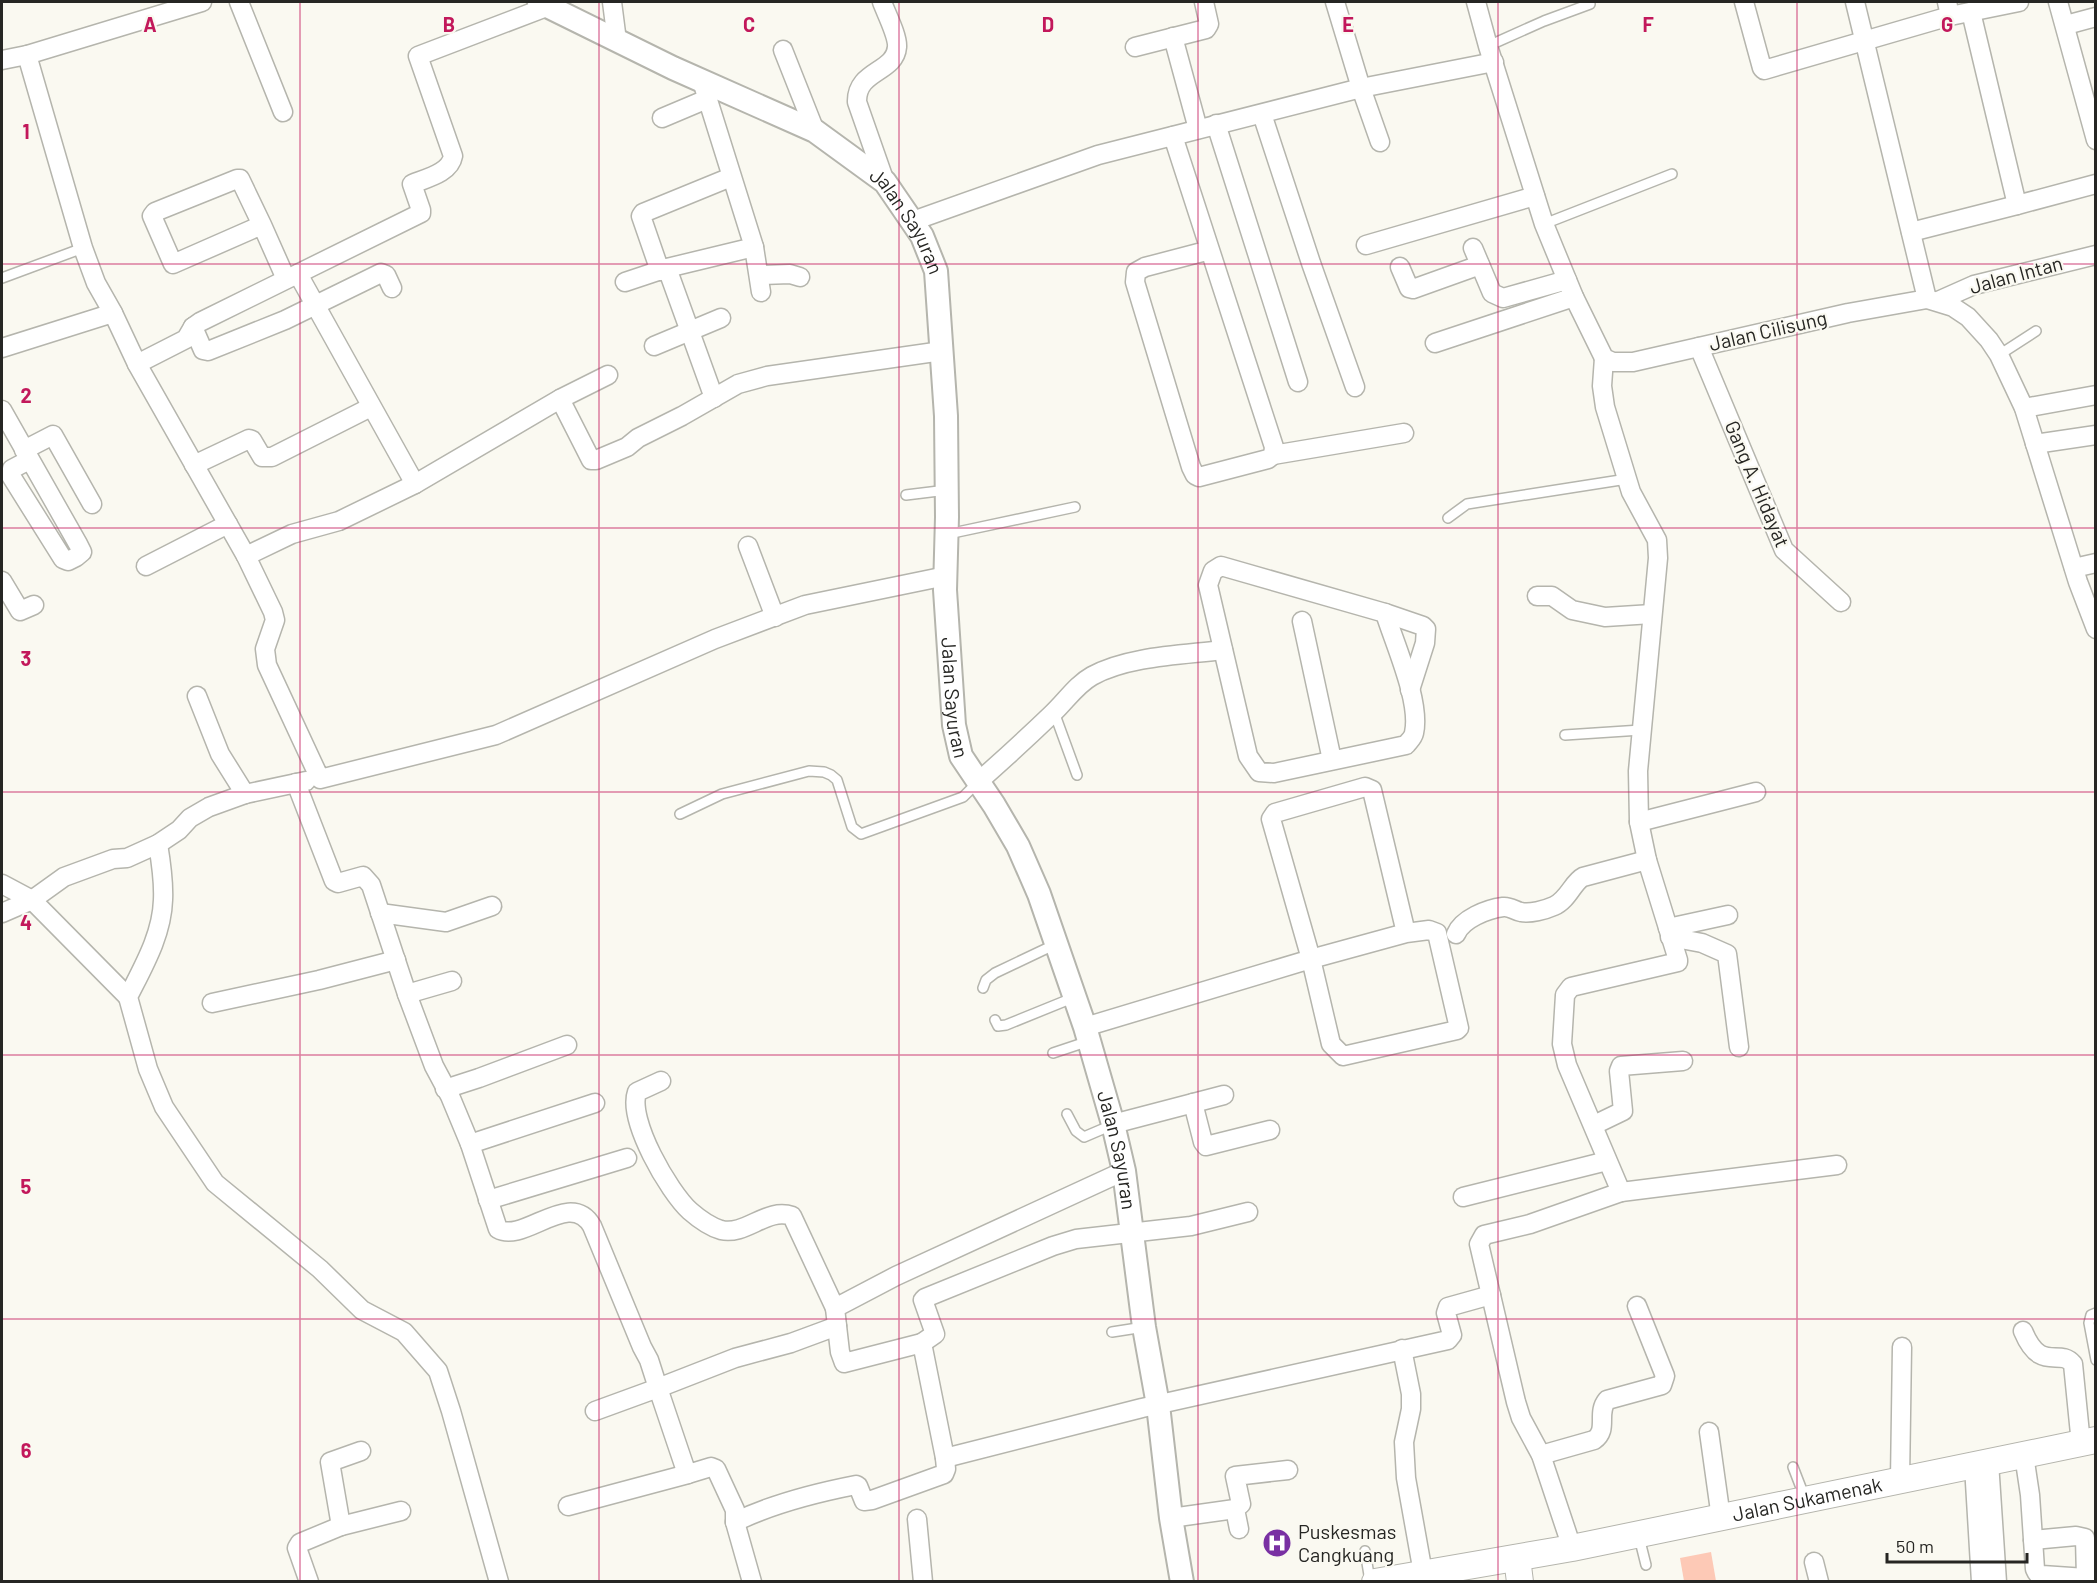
<svg xmlns="http://www.w3.org/2000/svg" width="2097" height="1583" font-family="Barlow,sans-serif">
  <style>
    .green { fill: #fdc9b6 }
    .lines { fill: none; stroke-linecap: round; stroke-linejoin: round }
    .service-casing { stroke: #b5b5ad; stroke-width: 12 }
    .minor-casing { stroke: #b5b5ad; stroke-width: 21 }
    .tertiary-casing { stroke: #b5b5ad; stroke-width: 26 }
    .secondary-casing { stroke: #b5b5ad; stroke-width: 28 }
    .service { stroke: #fff; stroke-width: 9 }
    .minor { stroke: #fff; stroke-width: 18 }
    .tertiary { stroke: #fff; stroke-width: 22 }
    .secondary { stroke: #fff; stroke-width: 26 }
    .grid { fill: none; stroke: #c2185b; stroke-width: 1.5; stroke-opacity: 0.55 }
    .labels { text-anchor: middle; stroke-width: 4.5; stroke-linejoin: round; paint-order: stroke }
    .street-label { font-size: 20px; fill: #262623; stroke: #faf9f1 }
    .poi-label { font-size: 20px; fill: #262623; stroke: #faf9f1; text-anchor: start }
    .grid-label { font-size: 20px; text-anchor: middle; font-weight: bold; fill: #c2185b; stroke: #faf9f1; stroke-width: 4.5; stroke-linejoin: round; paint-order: stroke }
  </style>
  <rect width="100%" height="100%" fill="#faf9f1"/>
  <polygon class="green" points="1711,1552 1716,1581 1684,1581 1680,1558"/>
  <g class="lines">
    <g class="service-casing">
      <g id="service">
        <polyline points="1488,46 1544,21 1590,4"/>
        <polyline points="1544,224 1672,174"/>
        <polyline points="2,278 83,248"/>
        <polyline points="1999,355 2036,331"/>
        <polyline points="906,495 947,490"/>
        <polyline points="1448,518 1467,504 1627,479"/>
        <polyline points="948,534 1075,507"/>
        <polyline points="1054,712 1077,775"/>
        <polyline points="1565,735 1641,730"/>
        <polyline points="680,814 722,794 809,771 824,772 831,775 837,780 852,827 861,834 963,797 978,782"/>
        <polyline points="983,988 986,980 995,973 1056,944"/>
        <polyline points="995,1020 998,1026 1006,1025 1075,997"/>
        <polyline points="1053,1053 1089,1041"/>
        <polyline points="1067,1114 1076,1131 1084,1137 1112,1125"/>
        <polyline points="2096,1313 2091,1315 2089,1323 2096,1360"/>
        <polyline points="1112,1332 1144,1327"/>
        <polyline points="1793,1467 1805,1498"/>
        <polyline points="1639,1537 1646,1565"/>
        <polyline points="1365,1551 1370,1581"/>
      </g>
    </g>
    <g class="minor-casing">
      <g id="minor">
        <polyline points="202,2 27,55 83,248 96,283 113,313 137,364 246,556 273,612 275,620 265,649 267,665 320,779 496,735 715,639 805,605 946,576"/>
        <polyline points="239,2 283,112"/>
        <polyline points="612,2 617,41"/>
        <path d="M882 2C886 13 898 36 897 47 895 73 856 70 857 102L885 182"/>
        <polyline points="1335,2 1361,88 1380,142"/>
        <polyline points="1476,2 1488,46 1544,224 1574,297 1604,358 1613,362 1633,362 1848,313 1927,299 1953,307 1968,317 1989,340 1999,355 2024,408 2078,582 2096,629"/>
        <polyline points="1744,2 1762,68 1764,70 1950,16"/>
        <polyline points="1855,2 1927,299"/>
        <polyline points="1947,2 1950,16 2019,2"/>
        <polyline points="2058,2 2096,140"/>
        <polyline points="1971,12 2017,205 2096,184"/>
        <polyline points="2066,25 2096,17"/>
        <polyline points="1173,37 1198,129"/>
        <polyline points="1135,47 1206,29 1209,24 1204,2"/>
        <polyline points="783,50 815,131"/>
        <polyline points="2,60 27,55"/>
        <polyline points="1262,114 1311,263 1355,387"/>
        <polyline points="662,118 707,99"/>
        <polyline points="1216,124 1298,382"/>
        <polyline points="1173,136 1274,447 1273,455 1268,459 1199,477 1195,475 1191,467 1135,282 1136,272 1145,267 1210,250"/>
        <polyline points="913,221 1098,155 1361,88 1494,62"/>
        <polyline points="262,225 240,179 237,179 155,212 152,216 173,264 262,225 286,279"/>
        <polyline points="1911,232 2017,205"/>
        <polyline points="1366,245 1535,196"/>
        <polyline points="754,247 761,292"/>
        <polyline points="1473,248 1492,293 1503,298 1567,280"/>
        <polyline points="1400,267 1409,288 1413,289 1480,265"/>
        <polyline points="667,268 714,398"/>
        <polyline points="660,271 641,216 643,213 731,177"/>
        <polyline points="298,274 415,484"/>
        <polyline points="759,275 790,274 800,277"/>
        <polyline points="625,282 667,268 754,247 702,81"/>
        <polyline points="1938,301 1974,285 2096,255"/>
        <polyline points="193,327 203,350 208,351 285,320 381,273 386,275 392,288"/>
        <polyline points="1435,343 1574,297"/>
        <polyline points="654,346 721,318"/>
        <polyline points="1699,347 1784,550 1841,602"/>
        <polyline points="2,348 113,313"/>
        <path d="M137 364 186 339 193 327 200 322 421 213V210L412 184C427 178 450 173 453 156L418 56 549 6"/>
        <polyline points="560,399 591,460 596,460 627,447 638,438 682,416 738,384 767,376 942,351"/>
        <polyline points="2024,408 2096,395"/>
        <polyline points="2,410 78,544 82,552 76,557 68,561 63,559 11,476 12,469 29,460"/>
        <polyline points="2035,444 2096,435"/>
        <polyline points="24,450 53,435 92,504"/>
        <polyline points="1273,455 1404,433"/>
        <polyline points="194,465 249,439 252,440 262,457 272,457 371,407"/>
        <polyline points="748,546 775,617"/>
        <polyline points="246,556 292,534 339,521 415,484 560,399 608,375"/>
        <polyline points="146,566 228,524"/>
        <path d="M1221 566 1385 613C1395 645 1421 702 1414 733 1413 738 1409 741 1406 745L1274 773 1259 772 1248 756 1208 585 1213 571Z"/>
        <polyline points="2074,568 2096,563"/>
        <polyline points="2,581 20,611 34,605"/>
        <polyline points="1537,596 1552,596 1572,610 1605,617 1652,614"/>
        <polyline points="1385,613 1423,626 1426,629 1425,643 1410,690"/>
        <polyline points="1302,621 1332,760"/>
        <polyline points="197,696 220,754 245,794"/>
        <path d="M978 782C1003 760 1028 737 1052 714 1066 701 1076 685 1092 676 1128 656 1183 655 1223 650"/>
        <path d="M296 783 334 881 338 883 363 876 371 885 407 994 434 1066 450 1096 470 1144 498 1229C524 1244 570 1188 592 1226L642 1347 649 1360 658 1388 735 1358 791 1343 837 1326 835 1308 896 1276 1124 1171"/>
        <polyline points="1639,822 1756,792"/>
        <path d="M158 844C161 862 164 881 163 900 162 935 143 967 128 997L148 1069 164 1107 215 1183 320 1269 362 1310 404 1332 438 1371 451 1411 499 1582"/>
        <polyline points="2,884 32,900 128,997"/>
        <polyline points="2,913 32,900 64,877 113,859 127,858 158,844 179,830 190,818 209,807 245,794 306,781"/>
        <polyline points="380,913 446,922 492,906"/>
        <polyline points="1668,928 1728,915"/>
        <path d="M1456 934C1462 919 1487 909 1503 907 1510 906 1515 911 1521 912 1530 914 1545 910 1554 906 1568 900 1573 882 1583 877L1647 860"/>
        <polyline points="1670,937 1702,943 1727,954 1739,1047"/>
        <polyline points="407,994 452,981"/>
        <polyline points="212,1003 319,980 396,960"/>
        <polyline points="1085,1027 1311,959 1406,933 1429,930 1437,933 1459,1028 1457,1030 1343,1056 1331,1044 1311,959 1271,819 1275,813 1365,787 1372,790 1406,933"/>
        <path d="M661 1081 637 1092C627 1120 669 1192 690 1211 698 1218 711 1227 721 1230 746 1236 767 1207 792 1216L835 1308"/>
        <polyline points="445,1089 479,1078 567,1045"/>
        <polyline points="1193,1103 1203,1142 1206,1146 1270,1130"/>
        <polyline points="1113,1124 1224,1095"/>
        <polyline points="1594,1125 1623,1111 1619,1071 1621,1066 1683,1061"/>
        <polyline points="470,1144 595,1103"/>
        <polyline points="1621,1192 1837,1165"/>
        <polyline points="1463,1197 1607,1161"/>
        <polyline points="488,1200 627,1158"/>
        <polyline points="837,1326 840,1352 844,1363 922,1343 945,1458 1142,1408 1448,1340 1452,1335 1446,1313 1448,1307 1491,1295"/>
        <path d="M2023 1331C2041 1374 2059 1347 2073 1364L2081 1444"/>
        <polyline points="922,1343 935,1334 923,1300 925,1298 1053,1246 1076,1239 1191,1226 1248,1212"/>
        <polyline points="1402,1349 1411,1394 1411,1409 1404,1442 1406,1478 1423,1573"/>
        <polyline points="595,1411 658,1388 686,1471 688,1474 711,1467 716,1469 735,1510 735,1522 752,1582"/>
        <polyline points="1709,1432 1721,1518"/>
        <path d="M1541 1455 1594 1440C1609 1430 1596 1413 1607 1400L1662 1385 1665 1376 1637 1306"/>
        <polyline points="2024,1455 2030,1495 2035,1569 2037,1573 2042,1575 2086,1578 2086,1582"/>
        <polyline points="1989,1462 1997,1582"/>
        <polyline points="1974,1466 1981,1582"/>
        <polyline points="1900,1480 1902,1347"/>
        <polyline points="568,1506 688,1474"/>
        <polyline points="1171,1518 1235,1509"/>
        <polyline points="917,1519 923,1582"/>
        <path d="M735 1522C772 1504 815 1493 856 1485L858 1486 864 1501 872 1500 944 1474 946 1469 945 1458"/>
        <polyline points="341,1526 401,1511"/>
        <polyline points="1239,1529 1235,1509 1241,1504 1235,1476 1288,1470"/>
        <polyline points="2033,1540 2076,1536 2085,1538 2086,1578"/>
        <polyline points="1572,1548 1541,1455 1521,1418 1516,1402 1479,1244 1484,1235 1530,1224 1621,1192 1567,1065 1562,1044 1565,995 1571,987 1678,962 1678,960 1647,860 1639,822 1638,771 1658,558 1657,540 1631,492 1605,407 1602,386 1604,358"/>
        <polyline points="1814,1562 1819,1582"/>
        <polyline points="309,1582 297,1548 300,1543 341,1526 330,1462 361,1451"/>
      </g>
    </g>
    <g class="tertiary-casing">
      <g id="tertiary">
        <path id="s1" d="M539 2 673 68 815 131 885 182 922 236 936 271 946 416 947 517 945 590 954 725 961 756 994 805 1018 846 1039 894 1085 1027 1113 1124 1124 1171 1144 1327 1158 1405 1171 1518 1182 1582"/>
      </g>
    </g>
    <g class="secondary-casing">
      <g id="secondary">
        <polyline points="1517,1558 1520,1582"/>
        <path id="s2" d="M1375 1582 1572 1548 2096 1440"/>
      </g>
    </g>
    <use href="#service" class="service"/>
    <use href="#minor" class="minor"/>
    <use href="#tertiary" class="tertiary"/>
    <use href="#secondary" class="secondary"/>
  </g>
  <path class="grid" d="M300 2V1582M599 2V1582M899 2V1582M1198 2V1582M1498 2V1582M1797 2V1582M2 264H2096M2 528H2096M2 792H2096M2 1055H2096M2 1319H2096"/>
  <defs>
    <g id="hospital-disc" transform="scale(1.5)"><circle r="9.5" fill="#7930a3" stroke="#faf9f1"/><path d="M-5-5h3v3.5h4V-5h3V5h-3V1.5h-4V5h-3Z" fill="#fff"/></g>
  </defs>
  <g fill-rule="evenodd">
    <use href="#hospital-disc" x="1277" y="1543"/>
  </g>
  <g class="labels">
    <g class="street-label">
      <text dy="7" stroke="none"><textPath href="#s1" startOffset="436">Jalan Sayuran</textPath></text>
      <text transform="translate(2016 275) rotate(-15)" y="7">Jalan Intan</text>
      <text transform="translate(1768 331) rotate(-13)" y="7">Jalan Cilisung</text>
      <text transform="translate(1757 484) rotate(67)" y="7">Gang A. Hidayat</text>
      <text dy="7" stroke="none"><textPath href="#s1" startOffset="922">Jalan Sayuran</textPath></text>
      <text dy="7" stroke="none"><textPath href="#s1" startOffset="1408">Jalan Sayuran</textPath></text>
      <text dy="7" stroke="none"><textPath href="#s2" startOffset="440">Jalan Sukamenak</textPath></text>
    </g>
    <g class="poi-label">
      <text x="1298" y="1539">Puskesmas<tspan x="1298" dy="23">Cangkuang</tspan></text>
    </g>
  </g>
  <g class="grid-label">
    <text x="150" y="32">A</text>
    <text x="449" y="32">B</text>
    <text x="749" y="32">C</text>
    <text x="1048" y="32">D</text>
    <text x="1348" y="32">E</text>
    <text x="1648" y="32">F</text>
    <text x="1947" y="32">G</text>
    <text x="26" y="139">1</text>
    <text x="26" y="403">2</text>
    <text x="26" y="666">3</text>
    <text x="26" y="930">4</text>
    <text x="26" y="1194">5</text>
    <text x="26" y="1458">6</text>
  </g>
  <rect width="2097" height="1583" fill="none" stroke="#262623" stroke-width="6"/>
  <path d="M1887 1553v9h140v-9" fill="none" stroke="#262623" stroke-width="3"/>
  <text x="1896" y="1553" font-size="18" fill="#262623" stroke="#faf9f1" stroke-width="4.5" paint-order="stroke">50 m</text>
</svg>
